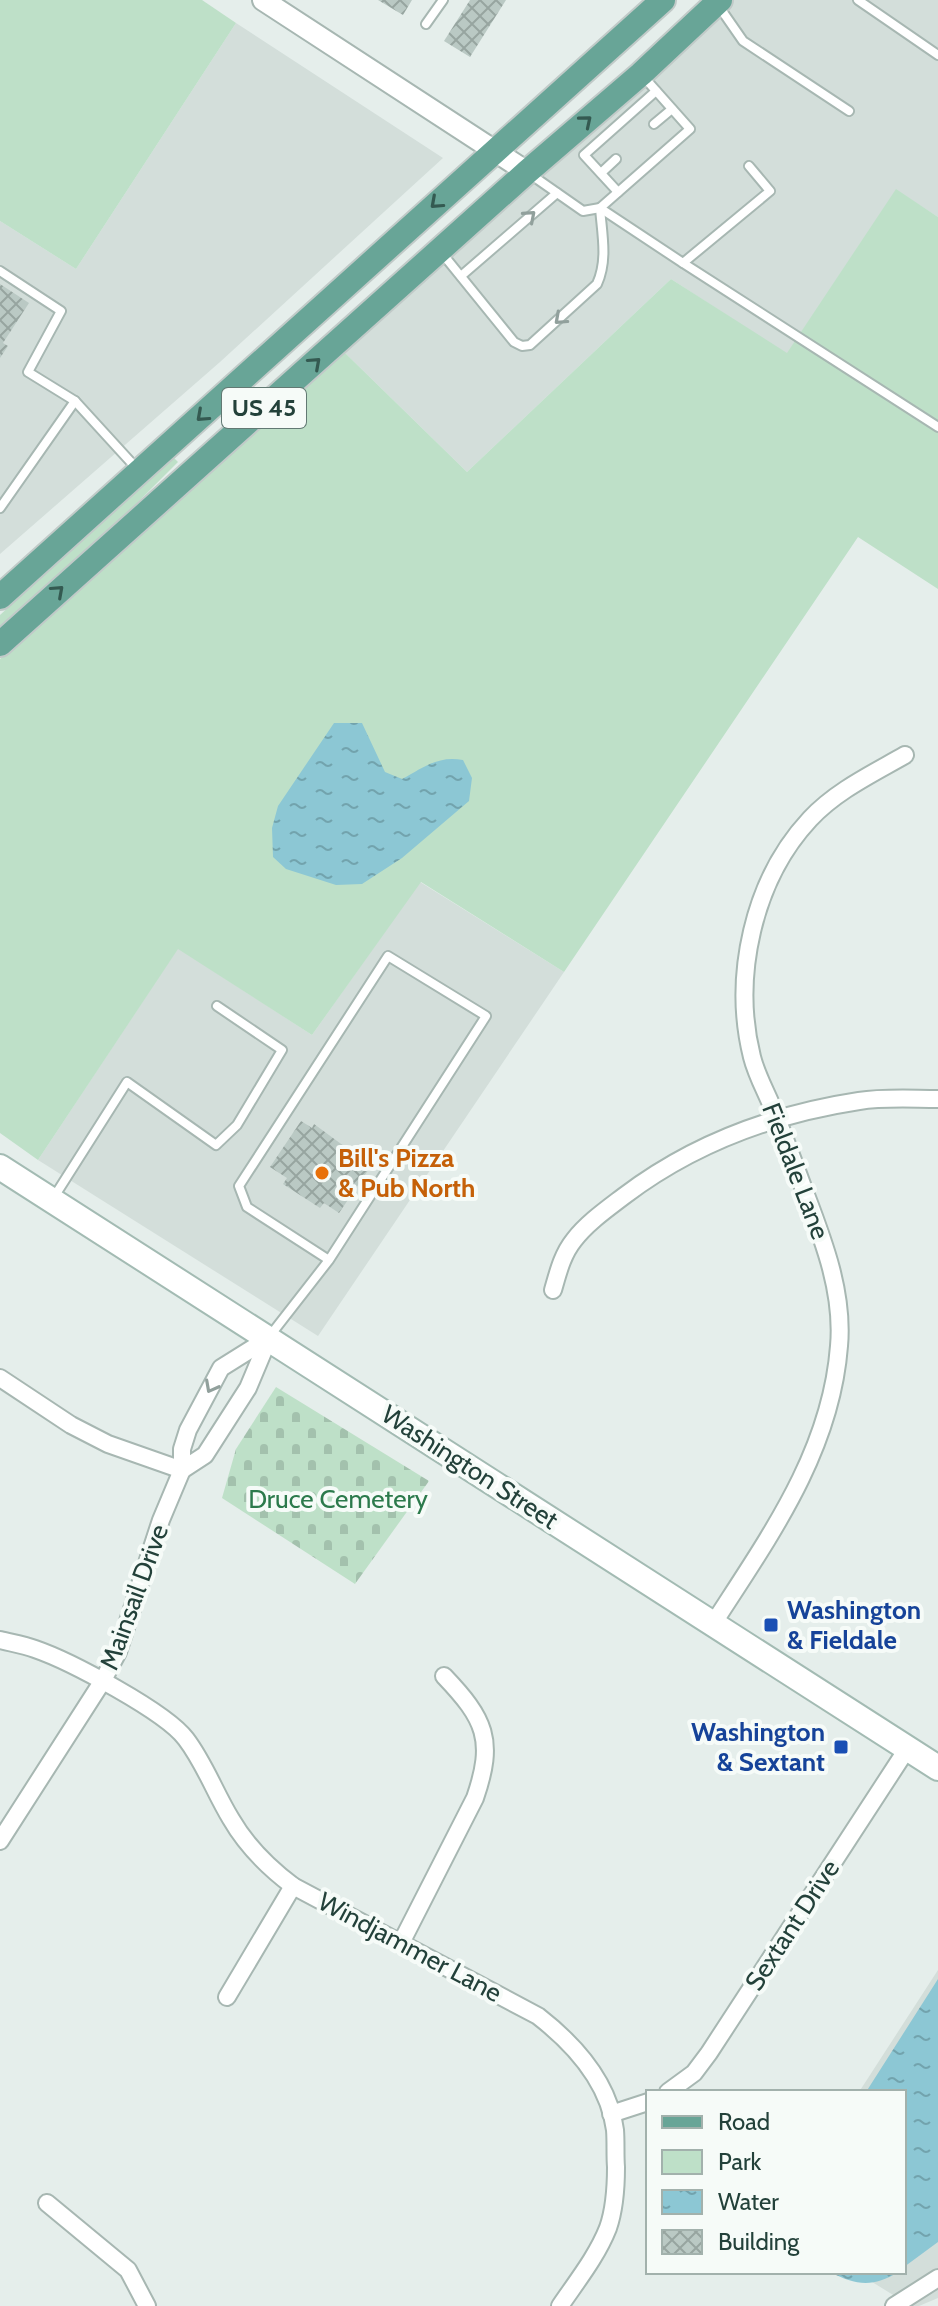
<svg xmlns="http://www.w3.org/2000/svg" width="938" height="2306" font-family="Cabin,sans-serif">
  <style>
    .built { fill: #d3deda }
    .green { fill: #bee0c8 }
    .cemetery { fill: url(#cemetery-stones) }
    .water { fill: url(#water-ripples) }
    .building { fill: url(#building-cross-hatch) }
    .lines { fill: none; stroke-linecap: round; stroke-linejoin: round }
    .service-casing { stroke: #a7b7b2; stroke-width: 12 }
    .minor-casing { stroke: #a7b7b2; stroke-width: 20 }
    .tertiary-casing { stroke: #a7b7b2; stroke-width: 24 }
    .secondary-casing { stroke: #a3bbb3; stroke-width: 28 }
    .primary-casing { stroke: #c1cac8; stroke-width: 28 }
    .service { stroke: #fff; stroke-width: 8 }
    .minor { stroke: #fff; stroke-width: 16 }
    .tertiary { stroke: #fff; stroke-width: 20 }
    .secondary { stroke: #fff; stroke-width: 24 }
    .primary { stroke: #68a597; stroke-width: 24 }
    .oneway { stroke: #345a51 }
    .oneway2 { stroke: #91a09c }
    .food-dot { fill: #e8710a; stroke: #f6fbf8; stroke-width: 3 }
    .transit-dot { fill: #1a4fb4; stroke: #f6fbf8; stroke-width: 3 }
    .labels { text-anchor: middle; stroke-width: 8; stroke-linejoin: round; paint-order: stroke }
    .shield { fill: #f6fbf8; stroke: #627973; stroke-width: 2 }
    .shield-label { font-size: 24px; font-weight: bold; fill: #23413a }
    .food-label { font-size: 26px; font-weight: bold; fill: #c56008; stroke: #f6fbf8; text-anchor: start }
    .street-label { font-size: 26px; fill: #23413a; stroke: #f6fbf8 }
    .park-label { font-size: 26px; fill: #2c7a4c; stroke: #f6fbf8 }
    .transit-label { font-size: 26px; font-weight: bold; fill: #164399; stroke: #f6fbf8; text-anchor: start }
  </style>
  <defs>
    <pattern id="cemetery-stones" width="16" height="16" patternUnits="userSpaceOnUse" patternTransform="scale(2)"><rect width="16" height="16" fill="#bee0c8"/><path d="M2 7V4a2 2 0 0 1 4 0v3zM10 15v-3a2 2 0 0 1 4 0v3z" fill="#a3c1ad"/></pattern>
    <pattern id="water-ripples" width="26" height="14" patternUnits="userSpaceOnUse" patternTransform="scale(2)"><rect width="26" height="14" fill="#8cc7d4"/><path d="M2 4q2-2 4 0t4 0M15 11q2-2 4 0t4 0" fill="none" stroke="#72a3ad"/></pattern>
    <pattern id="building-cross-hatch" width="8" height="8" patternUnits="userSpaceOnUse" patternTransform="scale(2)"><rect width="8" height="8" fill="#bac9c4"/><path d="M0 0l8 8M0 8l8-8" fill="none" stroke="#97a5a0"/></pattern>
  </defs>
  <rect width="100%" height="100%" fill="#e5eeeb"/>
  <g class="built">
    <polygon points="722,0 938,0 938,217 896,190 787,354 671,279 467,472 342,350"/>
    <polygon points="236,23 443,158 220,362 0,554 0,221 76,269"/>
    <polygon points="420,882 564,972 318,1336 38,1160 178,948 312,1035"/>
    <polygon points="938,1970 938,2298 919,2306 911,2306 856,2272 904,2272 904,2092 859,2092"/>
  </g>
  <g class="green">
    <polygon points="0,0 202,0 236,23 76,269 0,221"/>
    <polygon points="896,189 938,217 938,589 858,537 564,972 421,882 312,1035 178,949 38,1160 0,1133 0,659 342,350 467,472 671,279 787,353"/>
    <polygon points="173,457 178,462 109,531 0,629 0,615"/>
  </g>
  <polygon class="cemetery" points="276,1387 429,1481 355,1584 222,1498 236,1449"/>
  <g class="water">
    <path d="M334 723H362L385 772 402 779C423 768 438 755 463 760L472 778 469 801 402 858 362 884 336 885 286 869 273 857 272 828 278 806Z"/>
    <polygon points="938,1979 938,2242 904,2267 904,2092 866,2092"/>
    <path d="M830 2272H898C873 2288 855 2285 830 2272Z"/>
  </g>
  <g class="building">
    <polygon points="378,0 412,0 403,15"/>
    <polygon points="470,0 506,0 470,57 444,41"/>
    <polygon points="0,284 29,303 3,343 8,346 0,358"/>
    <polygon points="301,1121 312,1128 314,1124 371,1166 339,1213 324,1203 320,1208 283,1184 287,1178 270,1167"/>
  </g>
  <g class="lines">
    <g class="service-casing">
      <g id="service">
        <polyline points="858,0 938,55"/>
        <polyline points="718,5 743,41 849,111"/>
        <polyline points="426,24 443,0"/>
        <polyline points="654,124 672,109"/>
        <polyline points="601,173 616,159"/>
        <polyline points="530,174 583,211 600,208 683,263 770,191 749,166"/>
        <polyline points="618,192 584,155 656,91"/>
        <path d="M441 252 514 342 522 346 530 345 597 284C608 260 602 234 600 208L690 129 642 75"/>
        <polyline points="683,263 938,427"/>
        <polyline points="0,271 61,311 28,372 75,401 138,470"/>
        <polyline points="461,276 557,193"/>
        <polyline points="0,508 75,401"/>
        <polyline points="54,1197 127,1082 216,1145 237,1125 282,1050 217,1006"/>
        <polyline points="269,1337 329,1260 486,1016 388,956 239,1186 247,1207 329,1260"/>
      </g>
    </g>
    <g class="minor-casing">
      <g id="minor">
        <path d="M553 1290C558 1273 562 1255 574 1240 587 1223 607 1209 624 1196 694 1143 773 1114 859 1101 884 1097 912 1099 938 1099"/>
        <polyline points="0,1378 71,1425 108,1444 182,1470"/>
        <polyline points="182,1470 205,1455 248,1388 269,1338"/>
        <path d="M713 1624C769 1537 831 1452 839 1346 844 1291 822 1237 803 1187 794 1163 785 1138 775 1114 768 1095 757 1077 752 1057 732 977 753 880 810 819 836 791 872 774 905 755"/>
        <path d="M0 1640C12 1643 24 1645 35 1649 70 1661 166 1712 186 1739 205 1764 215 1793 231 1819 246 1845 269 1868 293 1886L538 2016C574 2044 609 2083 615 2130 616 2142 615 2155 616 2167 616 2188 615 2208 608 2228 597 2256 577 2281 560 2306"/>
        <polyline points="0,1841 102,1682 118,1652 161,1520 182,1470 182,1449 188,1430 221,1368 269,1338"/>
        <path d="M401 1943 475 1798C495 1740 485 1719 444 1676"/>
        <polyline points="227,1997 293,1886"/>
        <polyline points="668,2092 694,2073 709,2053 907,1749"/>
        <polyline points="611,2114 648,2102"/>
        <polyline points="47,2203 128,2270 147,2306"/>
        <polyline points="894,2306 938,2278"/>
      </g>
    </g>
    <g class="tertiary-casing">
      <polyline id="tertiary" points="263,0 527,172"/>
    </g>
    <g class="secondary-casing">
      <polyline id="secondary" points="0,1167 938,1768"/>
    </g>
    <g class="primary-casing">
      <g id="primary">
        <polyline points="0,597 663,0"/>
        <polyline points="0,644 527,172 641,74 720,0"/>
      </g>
    </g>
    <use href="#service" class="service"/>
    <use href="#minor" class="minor"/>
    <use href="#tertiary" class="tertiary"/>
    <use href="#secondary" class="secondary"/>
    <use href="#primary" class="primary"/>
  </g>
  <defs><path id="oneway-chevron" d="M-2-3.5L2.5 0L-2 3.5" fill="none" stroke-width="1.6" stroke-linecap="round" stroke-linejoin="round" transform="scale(2)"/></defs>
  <g class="oneway">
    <use href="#oneway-chevron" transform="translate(586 121) rotate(-40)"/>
    <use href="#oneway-chevron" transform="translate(436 203) rotate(138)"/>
    <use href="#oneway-chevron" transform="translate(315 363) rotate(-42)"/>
    <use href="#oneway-chevron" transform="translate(202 416) rotate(138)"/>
    <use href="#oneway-chevron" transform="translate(58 591) rotate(-42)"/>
  </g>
  <g class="oneway2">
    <use href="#oneway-chevron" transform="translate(530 216) rotate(-41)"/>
    <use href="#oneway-chevron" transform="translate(560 319) rotate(138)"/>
    <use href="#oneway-chevron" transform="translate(211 1387) rotate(118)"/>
  </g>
  <circle class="food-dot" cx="322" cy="1173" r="8"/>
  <g class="transit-dot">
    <rect x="763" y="1617" width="16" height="16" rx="4"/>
    <rect x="833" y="1739" width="16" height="16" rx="4"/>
  </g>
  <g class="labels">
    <rect class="shield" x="222" y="388" width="84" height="40" rx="6"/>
    <g class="shield-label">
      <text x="264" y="416">US 45</text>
    </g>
    <g class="food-label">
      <text x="338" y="1167">Bill's Pizza<tspan x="338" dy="30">&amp; Pub North</tspan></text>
    </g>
    <g class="street-label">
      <text transform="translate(796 1171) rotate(69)" y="9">Fieldale Lane</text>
      <text transform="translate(470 1467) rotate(33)" y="9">Washington Street</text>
      <text transform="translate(134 1597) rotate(-70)" y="9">Mainsail Drive</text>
      <text transform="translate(792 1925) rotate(-57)" y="9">Sextant Drive</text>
      <text transform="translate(410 1947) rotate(28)" y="9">Windjammer Lane</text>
    </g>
    <g class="park-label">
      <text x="338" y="1508">Druce Cemetery</text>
    </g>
    <g class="transit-label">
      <text x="787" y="1619">Washington<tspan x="787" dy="30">&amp; Fieldale</tspan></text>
      <text x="825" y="1741" text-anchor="end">Washington<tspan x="825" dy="30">&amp; Sextant</tspan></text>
    </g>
  </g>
  <rect x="646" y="2090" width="260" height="184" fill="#f6fbf8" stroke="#a2b1ac" stroke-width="2"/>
  <rect x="662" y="2116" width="40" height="12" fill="#68a597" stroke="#a2b1ac" stroke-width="2"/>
  <text x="718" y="2130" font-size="24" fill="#23413a">Road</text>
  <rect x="662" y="2150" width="40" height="24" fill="#bee0c8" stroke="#a2b1ac" stroke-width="2"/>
  <text x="718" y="2170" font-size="24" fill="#23413a">Park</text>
  <rect x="662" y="2190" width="40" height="24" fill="url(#water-ripples)" stroke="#a2b1ac" stroke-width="2"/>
  <text x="718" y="2210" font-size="24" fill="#23413a">Water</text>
  <rect x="662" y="2230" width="40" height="24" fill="url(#building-cross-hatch)" stroke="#a2b1ac" stroke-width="2"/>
  <text x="718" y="2250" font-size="24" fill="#23413a">Building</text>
</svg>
